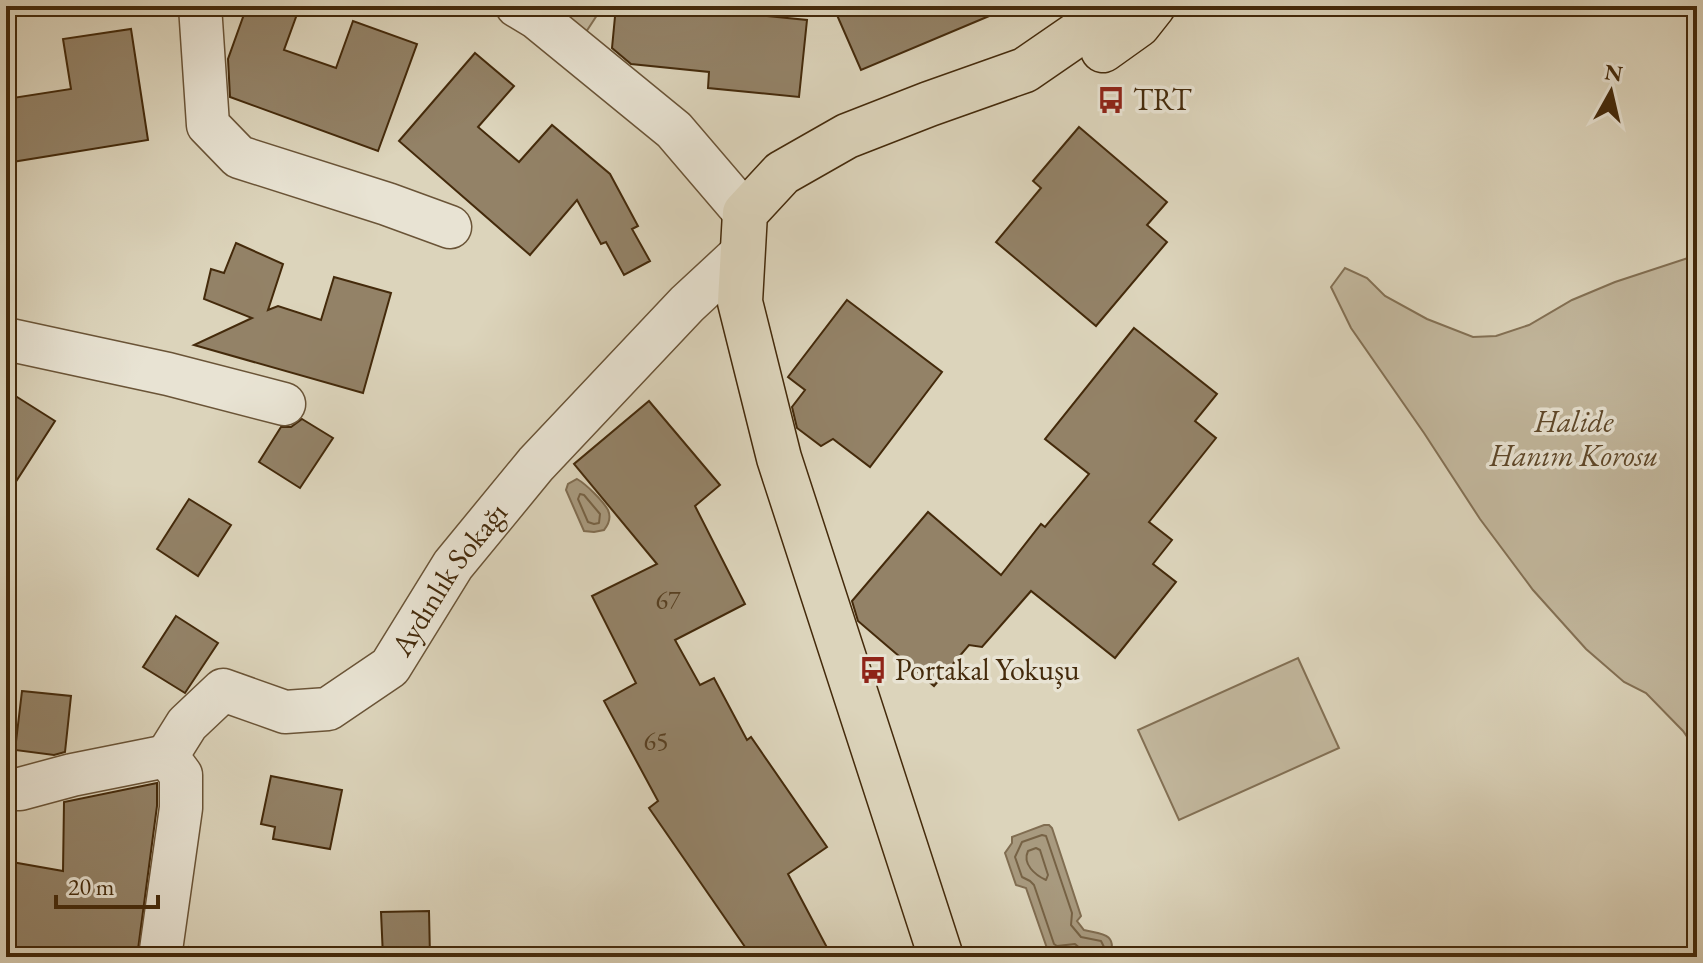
<svg xmlns="http://www.w3.org/2000/svg" width="1703" height="963" font-family="'EB Garamond',serif">
  <style>
    .green { fill: #c2b79d; stroke: #837054; stroke-width: 2 }
    .water { fill: #a89a7f; stroke: #806d51; stroke-width: 2 }
    .lines { fill: none; stroke-linecap: round; stroke-linejoin: round }
    .shore { stroke: #766245; stroke-width: 2 }
    .building { fill: #938267; stroke: #442a0b; stroke-width: 2 }
    .minor-casing { stroke: #6a5437; stroke-width: 45 }
    .major-casing { stroke: #442a0b; stroke-width: 47 }
    .minor { stroke: #e8e3d3; stroke-width: 42 }
    .major { stroke: #dcd4bb; stroke-width: 44 }
    .labels { text-anchor: middle; stroke-width: 7; stroke-linejoin: round; paint-order: stroke }
    .number-label { font-size: 26px; fill: #584022 }
    .poi-label { font-size: 30px; fill: #442a0b; stroke: #e8e3d3; text-anchor: start }
    .park-label { font-size: 30px; font-style: italic; fill: #5d4628; stroke: #e8e3d3 }
    .street-label { font-size: 30px; fill: #442a0b; stroke: #e8e3d3 }
  </style>
  <rect width="100%" height="100%" fill="#dcd4bb"/>
  <filter id="stains"><feTurbulence type="fractalNoise" baseFrequency=".0025" numOctaves="4"/><feColorMatrix values="0 0 0 0 .2 0 0 0 0 .09 0 0 0 0 .02 0 0 0 .5 -.17"/></filter>
  <radialGradient id="worn" r=".72"><stop offset=".6" stop-color="#630" stop-opacity="0"/><stop offset="1" stop-color="#630" stop-opacity=".3"/></radialGradient>
  <g class="green">
    <polygon points="546,6 603,6 584,35"/>
    <polygon points="1697,255 1697,751 1683,731 1646,693 1624,682 1586,649 1533,590 1480,519 1424,433 1351,328 1331,287 1345,268 1367,278 1385,296 1427,319 1473,337 1496,336 1529,325 1572,300 1615,282"/>
    <polygon points="1298,658 1339,748 1179,820 1138,730"/>
    <polygon points="189,947 234,956 234,957 186,957"/>
  </g>
  <g class="water">
    <path d="M577 479C586 484 603 501 608 510 611 517 609 524 604 530L594 532 584 531 566 490 568 484Z"/>
    <path d="M1044 825H1049L1052 828 1081 916 1077 921 1084 930C1100 934 1118 932 1110 957H1078L1072 951 1052 956 1048 951 1026 888 1016 885 1005 853 1012 843V837Z"/>
  </g>
  <g class="lines">
    <g class="shore">
      <polygon points="580,494 584,495 600,514 599,523 594,524 588,522 578,499"/>
      <path d="M1036 848 1040 850 1048 875 1046 880C1035 875 1022 864 1028 851Z"/>
      <polyline points="1084,957 1082,950 1075,944 1057,946 1054,944 1034,885 1030,881 1022,877 1015,857 1022,842 1042,835 1046,836 1072,913 1071,925 1081,937 1101,941 1104,947 1103,957"/>
    </g>
  </g>
  <g class="building">
    <polygon points="247,6 300,6 284,50 336,68 353,21 417,44 378,151 230,97 228,59"/>
    <polygon points="616,6 709,6 708,10 807,20 799,97 708,88 709,72 631,64 612,48"/>
    <polygon points="833,6 1013,6 861,70"/>
    <polygon points="131,29 148,140 6,163 6,99 71,89 63,39"/>
    <polygon points="475,53 514,86 478,127 519,162 552,125 610,174 638,226 632,229 650,261 624,275 606,242 601,244 577,200 530,255 399,141"/>
    <polygon points="1079,127 1167,202 1147,225 1167,242 1096,326 996,242 1041,188 1033,181"/>
    <polygon points="236,243 283,264 268,310 278,306 321,320 334,277 391,293 363,393 194,345 252,318 204,299 211,269 224,273"/>
    <polygon points="847,300 942,372 870,467 833,439 821,446 797,428 792,407 805,390 788,377"/>
    <polygon points="1134,328 1217,394 1195,421 1216,438 1149,522 1172,540 1153,564 1176,582 1115,658 1031,591 982,647 969,645 934,686 858,621 852,601 928,512 1001,575 1041,524 1045,527 1089,474 1045,439"/>
    <polygon points="6,390 55,421 6,497"/>
    <polygon points="649,401 720,485 695,506 745,604 675,640 700,685 714,678 747,740 751,737 827,847 788,874 832,957 752,957 649,808 658,801 604,701 636,683 592,596 657,564 574,464"/>
    <polygon points="302,419 333,438 300,488 259,462 281,427 291,427"/>
    <polygon points="189,499 231,525 198,576 157,549"/>
    <polygon points="176,616 218,643 185,693 143,667"/>
    <polygon points="22,691 71,696 65,752 54,755 15,750"/>
    <polygon points="271,776 342,790 330,849 273,839 275,827 261,824"/>
    <polygon points="157,783 157,806 137,957 6,957 6,861 63,871 64,802"/>
    <polygon points="429,911 430,957 383,957 381,912"/>
  </g>
  <g class="lines">
    <g class="minor-casing">
      <g id="minor">
        <polyline points="200,6 208,125 239,157 387,204 450,227"/>
        <polyline points="517,6 537,18 674,130 745,213"/>
        <polyline points="6,339 168,374 284,404"/>
        <polyline points="6,789 20,789 72,775 167,756"/>
        <path id="s1" d="M160 957 181 808V775L167 756 187 724 223 690 285 712 328 709 390 667 453 565 536 464 687 304 743 252"/>
      </g>
    </g>
    <g class="major-casing">
      <g id="major">
        <polyline points="1103,50 1138,25 1153,6"/>
        <polyline points="941,957 779,458 740,302 745,213 782,173 847,136 929,104 1025,70 1118,6"/>
      </g>
    </g>
    <use href="#minor" class="minor"/>
    <use href="#major" class="major"/>
  </g>
  <defs>
    <g id="bus-bare" transform="scale(2.16)"><path d="M-5-6H5V4H4V6H2V4H-2V6H-4V4H-5ZM-3.5-4V0h7V-4ZM-3.5 1.2v1.5H-2V1.2ZM2 1.2v1.5H3.5V1.2Z" fill="#8f2418" stroke="#e8e3d3" stroke-width="2.5" paint-order="stroke"/></g>
  </defs>
  <g fill-rule="evenodd">
    <use href="#bus-bare" x="1111" y="100"/>
    <use href="#bus-bare" x="873" y="670"/>
  </g>
  <g class="labels">
    <g class="number-label">
      <text x="668" y="609">67</text>
      <text x="656" y="750">65</text>
    </g>
    <g class="poi-label">
      <text x="1133" y="110">TRT</text>
      <text x="895" y="680">Portakal Yokuşu</text>
    </g>
    <g class="park-label">
      <text x="1574" y="432">Halide<tspan x="1574" dy="34">Hanım Korosu</tspan></text>
    </g>
    <g class="street-label">
      <text dy="10" stroke="none"><textPath href="#s1" startOffset="584">Aydınlık Sokağı</textPath></text>
    </g>
  </g>
  <rect width="1703" height="963" fill="none" stroke="#dcd4bb" stroke-width="32"/>
  <rect x="8" y="8" width="1687" height="947" fill="none" stroke="#442a0b" stroke-width="4"/>
  <rect x="16" y="16" width="1671" height="931" fill="none" stroke="#442a0b" stroke-width="2"/>
  <g transform="translate(1611 92) rotate(8)" stroke="#e8e3d3" stroke-width="6" paint-order="stroke">
  <path d="M0-6L14 30L0 20L-14 30Z" fill="#442a0b"/>
  <text y="-12" font-size="22" font-weight="bold" text-anchor="middle" fill="#442a0b">N</text>
  </g>
  <path d="M56 895v12h102v-12" fill="none" stroke="#442a0b" stroke-width="4"/>
  <text x="68" y="895" font-size="24" fill="#442a0b" stroke="#e8e3d3" stroke-width="6" paint-order="stroke">20 m</text>
  <rect width="100%" height="100%" filter="url(#stains)"/>
  <rect width="100%" height="100%" fill="url(#worn)"/>
</svg>
